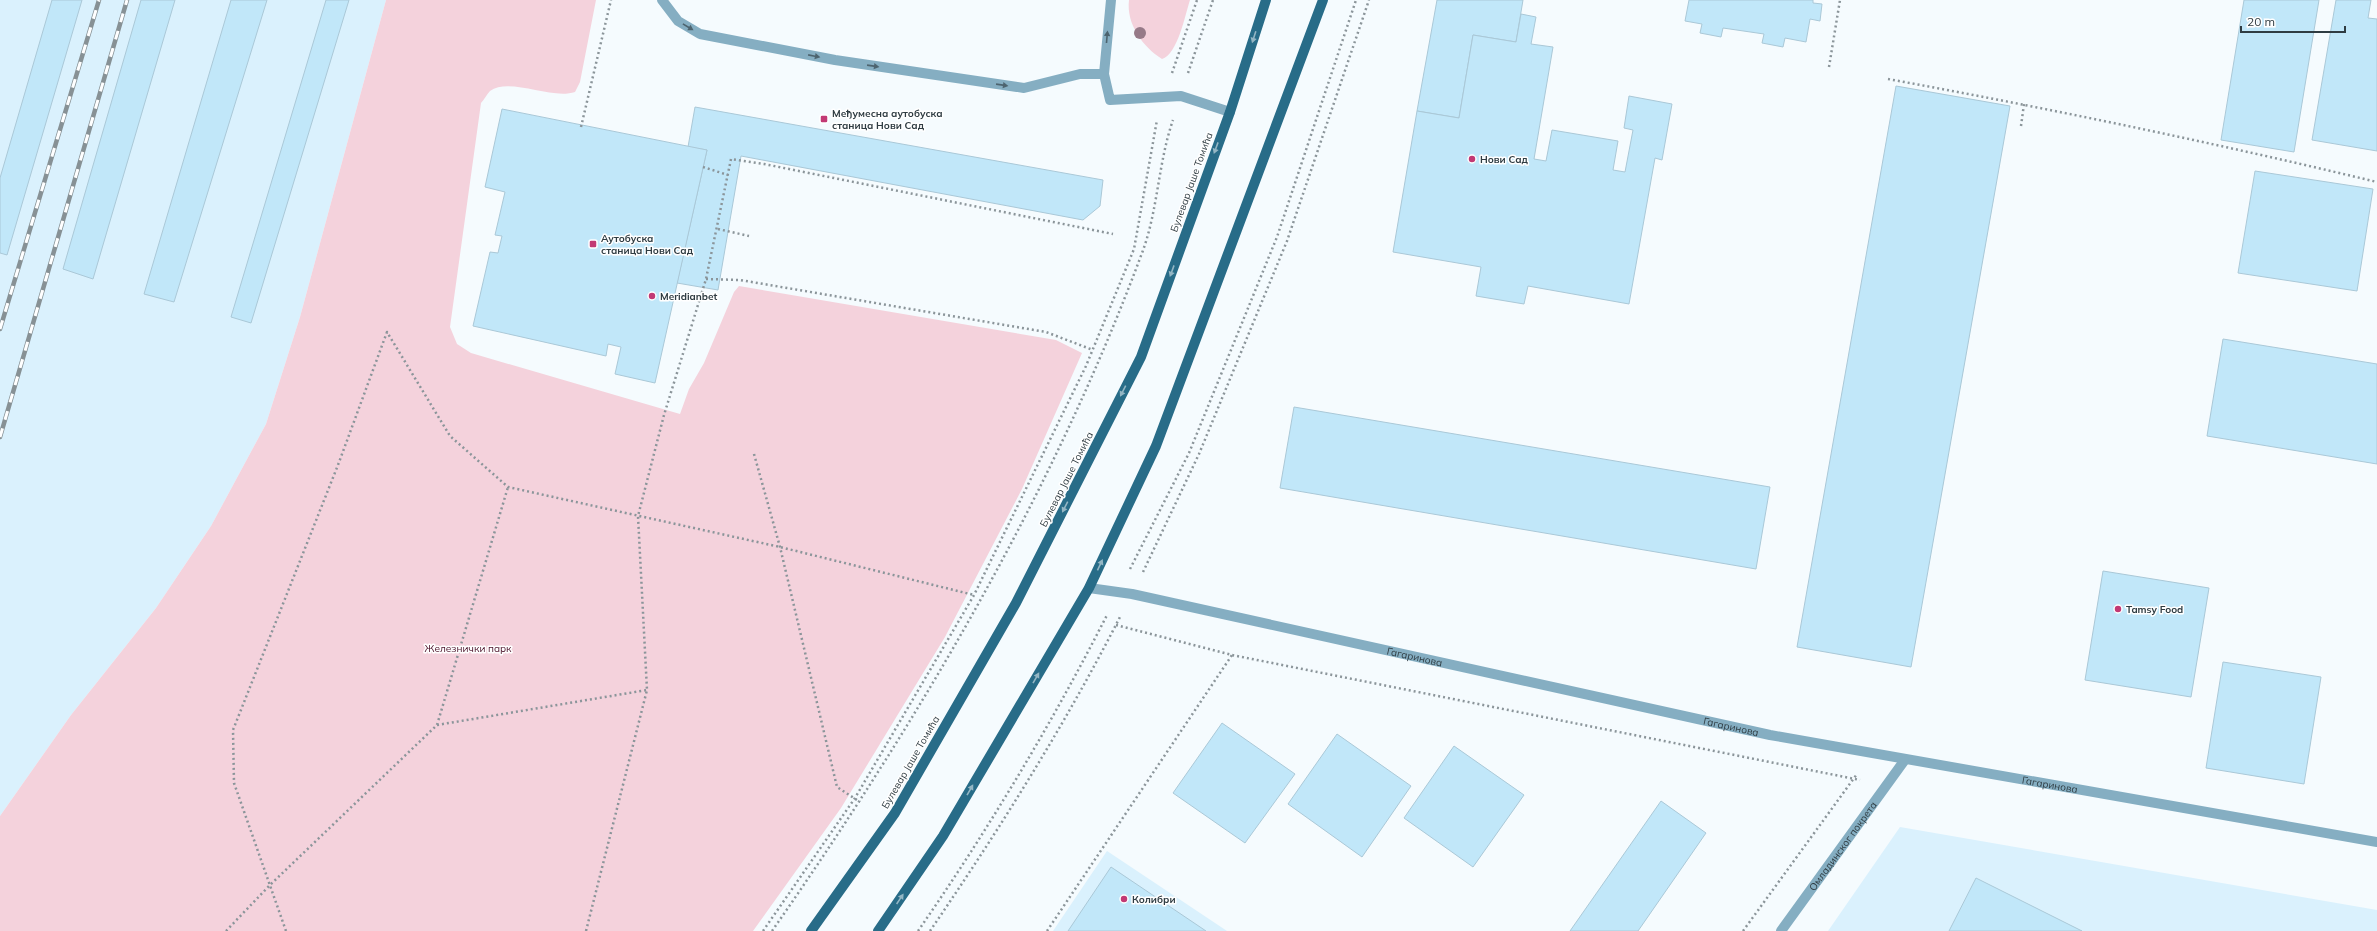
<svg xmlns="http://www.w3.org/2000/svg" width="2377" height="931" font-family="Mulish,sans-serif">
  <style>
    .built { fill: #daf1fd }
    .green { fill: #f4d2dc }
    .building { fill: #c1e7f9; stroke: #aac8d7 }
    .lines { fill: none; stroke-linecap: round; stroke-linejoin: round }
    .path { stroke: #8b959a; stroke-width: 2.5; stroke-dasharray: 2 3; stroke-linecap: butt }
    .minor { stroke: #85aec2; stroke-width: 10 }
    .major { stroke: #286c88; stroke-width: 10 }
    .rail-casing { stroke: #879195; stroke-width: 4.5 }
    .rail { stroke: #fff; stroke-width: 3; stroke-dasharray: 9; stroke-linecap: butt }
    .tree { fill: #967a88 }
    .oneway { fill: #4d646f }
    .oneway2 { fill: #94b6c4 }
    .poi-dot { fill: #c23974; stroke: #fff; stroke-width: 1.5 }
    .labels { text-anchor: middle; stroke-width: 3; stroke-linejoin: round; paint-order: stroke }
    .poi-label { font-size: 10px; font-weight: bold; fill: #2f3c42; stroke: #fff; text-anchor: start }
    .street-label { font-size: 10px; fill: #2f3c42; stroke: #fff }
    .park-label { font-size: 10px; fill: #491028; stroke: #fff }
  </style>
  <rect width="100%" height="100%" fill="#f5fbfe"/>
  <g class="built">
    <polygon points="0,0 386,0 300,317 266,424 211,526 156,608 71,715 0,816"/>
    <polygon points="1900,827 2377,910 2377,931 1828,931"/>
    <polygon points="1107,851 1227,931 1053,931"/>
  </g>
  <g class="green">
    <path d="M386 0H596L580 82 575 92C551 100 510 77 490 91 487 94 484 100 481 103L450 327 457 344 471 353 680 414 689 389 704 363 734 292 739 286 1056 340 1082 353 1022 489 945 637 841 808 753 931H0V816L71 715 156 608 211 526 266 424 300 317Z"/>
    <path d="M1129 0H1190C1185 15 1178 54 1162 59 1143 47 1126 24 1129 0Z"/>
  </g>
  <g class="building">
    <polygon points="52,0 82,0 7,255 0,253 0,178"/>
    <polygon points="141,0 175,0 93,279 63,269"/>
    <polygon points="231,0 267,0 174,302 144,294"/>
    <polygon points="326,0 349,0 251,323 231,317"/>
    <polygon points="1437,0 1523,0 1516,42 1473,35 1459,118 1417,111"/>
    <polygon points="1689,0 1813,0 1813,3 1822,4 1820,21 1810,19 1806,42 1785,38 1783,47 1762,43 1764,34 1723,28 1721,37 1700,33 1702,24 1685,21"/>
    <polygon points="2244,0 2319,0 2294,152 2221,140"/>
    <polygon points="2336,0 2371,0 2368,18 2377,19 2377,151 2312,140"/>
    <polygon points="1521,14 1536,17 1531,44 1553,47 1534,159 1546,161 1552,130 1618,141 1613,170 1625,172 1633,130 1624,128 1629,96 1672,104 1662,160 1655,158 1629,304 1528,286 1524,304 1476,296 1481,267 1393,252 1417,111 1459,118 1473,35 1516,42"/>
    <polygon points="1896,86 2010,106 1911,667 1797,647"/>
    <polygon points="695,107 1103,180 1100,206 1083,220 741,156 718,290 677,283 707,150 688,147"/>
    <polygon points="502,109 707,150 655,383 615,374 621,347 608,344 606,356 473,326 490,252 498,253 502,236 495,235 505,192 485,187"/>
    <polygon points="2255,171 2373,189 2357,291 2238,273"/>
    <polygon points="2223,339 2377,364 2377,464 2207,436"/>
    <polygon points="1294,407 1770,487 1756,569 1280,488"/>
    <polygon points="2103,571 2209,588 2191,697 2085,680"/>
    <polygon points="2223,662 2321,677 2304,784 2206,768"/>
    <polygon points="1222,723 1295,774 1245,843 1173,793"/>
    <polygon points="1337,734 1411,786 1362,857 1288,804"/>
    <polygon points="1454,746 1524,795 1473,867 1404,818"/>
    <polygon points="1661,801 1706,833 1638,931 1570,931"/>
    <polygon points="1111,867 1206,931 1068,931"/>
    <polygon points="1976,878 2082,931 1949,931"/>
  </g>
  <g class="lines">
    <g class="path">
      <polyline points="1829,67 1840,0"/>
      <polyline points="1172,73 1197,0"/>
      <polyline points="1188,73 1213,0"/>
      <path d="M1888 79C2052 109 2215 143 2377 182"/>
      <polyline points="2021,126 2024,104"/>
      <polyline points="581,127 611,0"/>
      <polyline points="703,167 728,175"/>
      <polyline points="718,229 749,236"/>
      <polyline points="706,279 740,280 1046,332 1093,350"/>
      <polyline points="754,454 780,547 837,787 860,802"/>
      <polyline points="1130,569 1189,453 1277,237 1356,0"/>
      <polyline points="1143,572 1199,454 1287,241 1369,0"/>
      <polyline points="1116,625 1232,655 1860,780"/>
      <polyline points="437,725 647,690"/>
      <polyline points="226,931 270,885 437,725 508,487"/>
      <polyline points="286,931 234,783 233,730 338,465 387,332 450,436 508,487 780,547 974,595"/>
      <polyline points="586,931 647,690 638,516 664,415 706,279 731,159 764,164 1113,234"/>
      <polyline points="763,931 855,798 974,595 1086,366 1134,249 1157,120"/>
      <path d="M772 931C919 720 1052 495 1142 253 1158 211 1158 163 1173 120"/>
      <path d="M918 931C988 830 1051 725 1107 615"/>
      <path d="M930 931C999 830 1065 725 1121 615"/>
      <polyline points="1047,931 1232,655"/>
      <polyline points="1743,931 1857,774"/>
    </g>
    <g class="minor">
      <polyline points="662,0 678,21 700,34 835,60 1024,88 1080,74 1104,74"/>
      <polyline points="1111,0 1104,74 1110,100 1181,96 1230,112"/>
      <path id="s1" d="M1089 588 1132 594 1770 735 2377 842"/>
      <path id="s2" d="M1781 931 1904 761"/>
    </g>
    <g class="major">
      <polyline points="811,931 895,813 1016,603 1141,357 1230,112 1266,0"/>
      <polyline points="878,931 943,836 1089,588 1156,446 1323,0"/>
    </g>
    <g class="rail-casing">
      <g id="rail">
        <polyline points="0,329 99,0"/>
        <polyline points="0,437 127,0"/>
      </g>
    </g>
    <use href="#rail" class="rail"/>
  </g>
  <circle class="tree" cx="1140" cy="33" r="6"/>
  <defs><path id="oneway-solid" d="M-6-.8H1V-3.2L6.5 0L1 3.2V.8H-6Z"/></defs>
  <g class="oneway">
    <use href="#oneway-solid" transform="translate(688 27) rotate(31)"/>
    <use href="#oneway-solid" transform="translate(1107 37) rotate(-85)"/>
    <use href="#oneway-solid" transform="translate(814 56) rotate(11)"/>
    <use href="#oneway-solid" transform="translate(873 66) rotate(8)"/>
    <use href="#oneway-solid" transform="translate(1002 85) rotate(8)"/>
  </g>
  <g class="oneway2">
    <use href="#oneway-solid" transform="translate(1254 37) rotate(108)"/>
    <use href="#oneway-solid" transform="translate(1216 148) rotate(110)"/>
    <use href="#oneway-solid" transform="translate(1172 271) rotate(110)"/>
    <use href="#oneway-solid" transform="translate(1123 391) rotate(117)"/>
    <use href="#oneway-solid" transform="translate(1065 507) rotate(117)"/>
    <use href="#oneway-solid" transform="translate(1100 565) rotate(-65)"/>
    <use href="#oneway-solid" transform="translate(1036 678) rotate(-60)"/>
    <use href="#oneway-solid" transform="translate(970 790) rotate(-60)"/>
    <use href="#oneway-solid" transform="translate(900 899) rotate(-56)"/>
  </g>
  <g class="poi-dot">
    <rect x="820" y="115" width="8" height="8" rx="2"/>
    <circle cx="1472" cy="159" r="4"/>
    <rect x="589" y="240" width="8" height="8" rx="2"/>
    <circle cx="652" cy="296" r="4"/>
    <circle cx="2118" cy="609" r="4"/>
    <circle cx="1124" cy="899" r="4"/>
  </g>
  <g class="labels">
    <g class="poi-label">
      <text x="832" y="117">Међумесна аутобуска<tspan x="832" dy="12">станица Нови Сад</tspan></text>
      <text x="1480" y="163">Нови Сад</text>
      <text x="601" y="242">Аутобуска<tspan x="601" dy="12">станица Нови Сад</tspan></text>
      <text x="660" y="300">Meridianbet</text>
      <text x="2126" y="613">Tamsy Food</text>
      <text x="1132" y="903">Колибри</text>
    </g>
    <g class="street-label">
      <text transform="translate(1191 182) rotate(-70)" y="4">Булевар Јаше Томића</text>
      <text transform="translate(1066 479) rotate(-63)" y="4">Булевар Јаше Томића</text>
      <text dy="4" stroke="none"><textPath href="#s1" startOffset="333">Гагаринова</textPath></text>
      <text dy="4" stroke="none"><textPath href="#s1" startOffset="657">Гагаринова</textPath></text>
      <text transform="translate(910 762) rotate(-60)" y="4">Булевар Јаше Томића</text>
      <text dy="4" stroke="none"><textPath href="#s1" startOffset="981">Гагаринова</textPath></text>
      <text dy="4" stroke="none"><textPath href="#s2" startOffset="105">Омладинског покрета</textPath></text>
    </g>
    <g class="park-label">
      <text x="468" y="652">Железнички парк</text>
    </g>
  </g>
  <path d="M2241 26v6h104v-6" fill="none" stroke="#2f3c42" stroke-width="2"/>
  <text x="2247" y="26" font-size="12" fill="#2f3c42" stroke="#ffffff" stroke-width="3" paint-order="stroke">20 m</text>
</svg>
